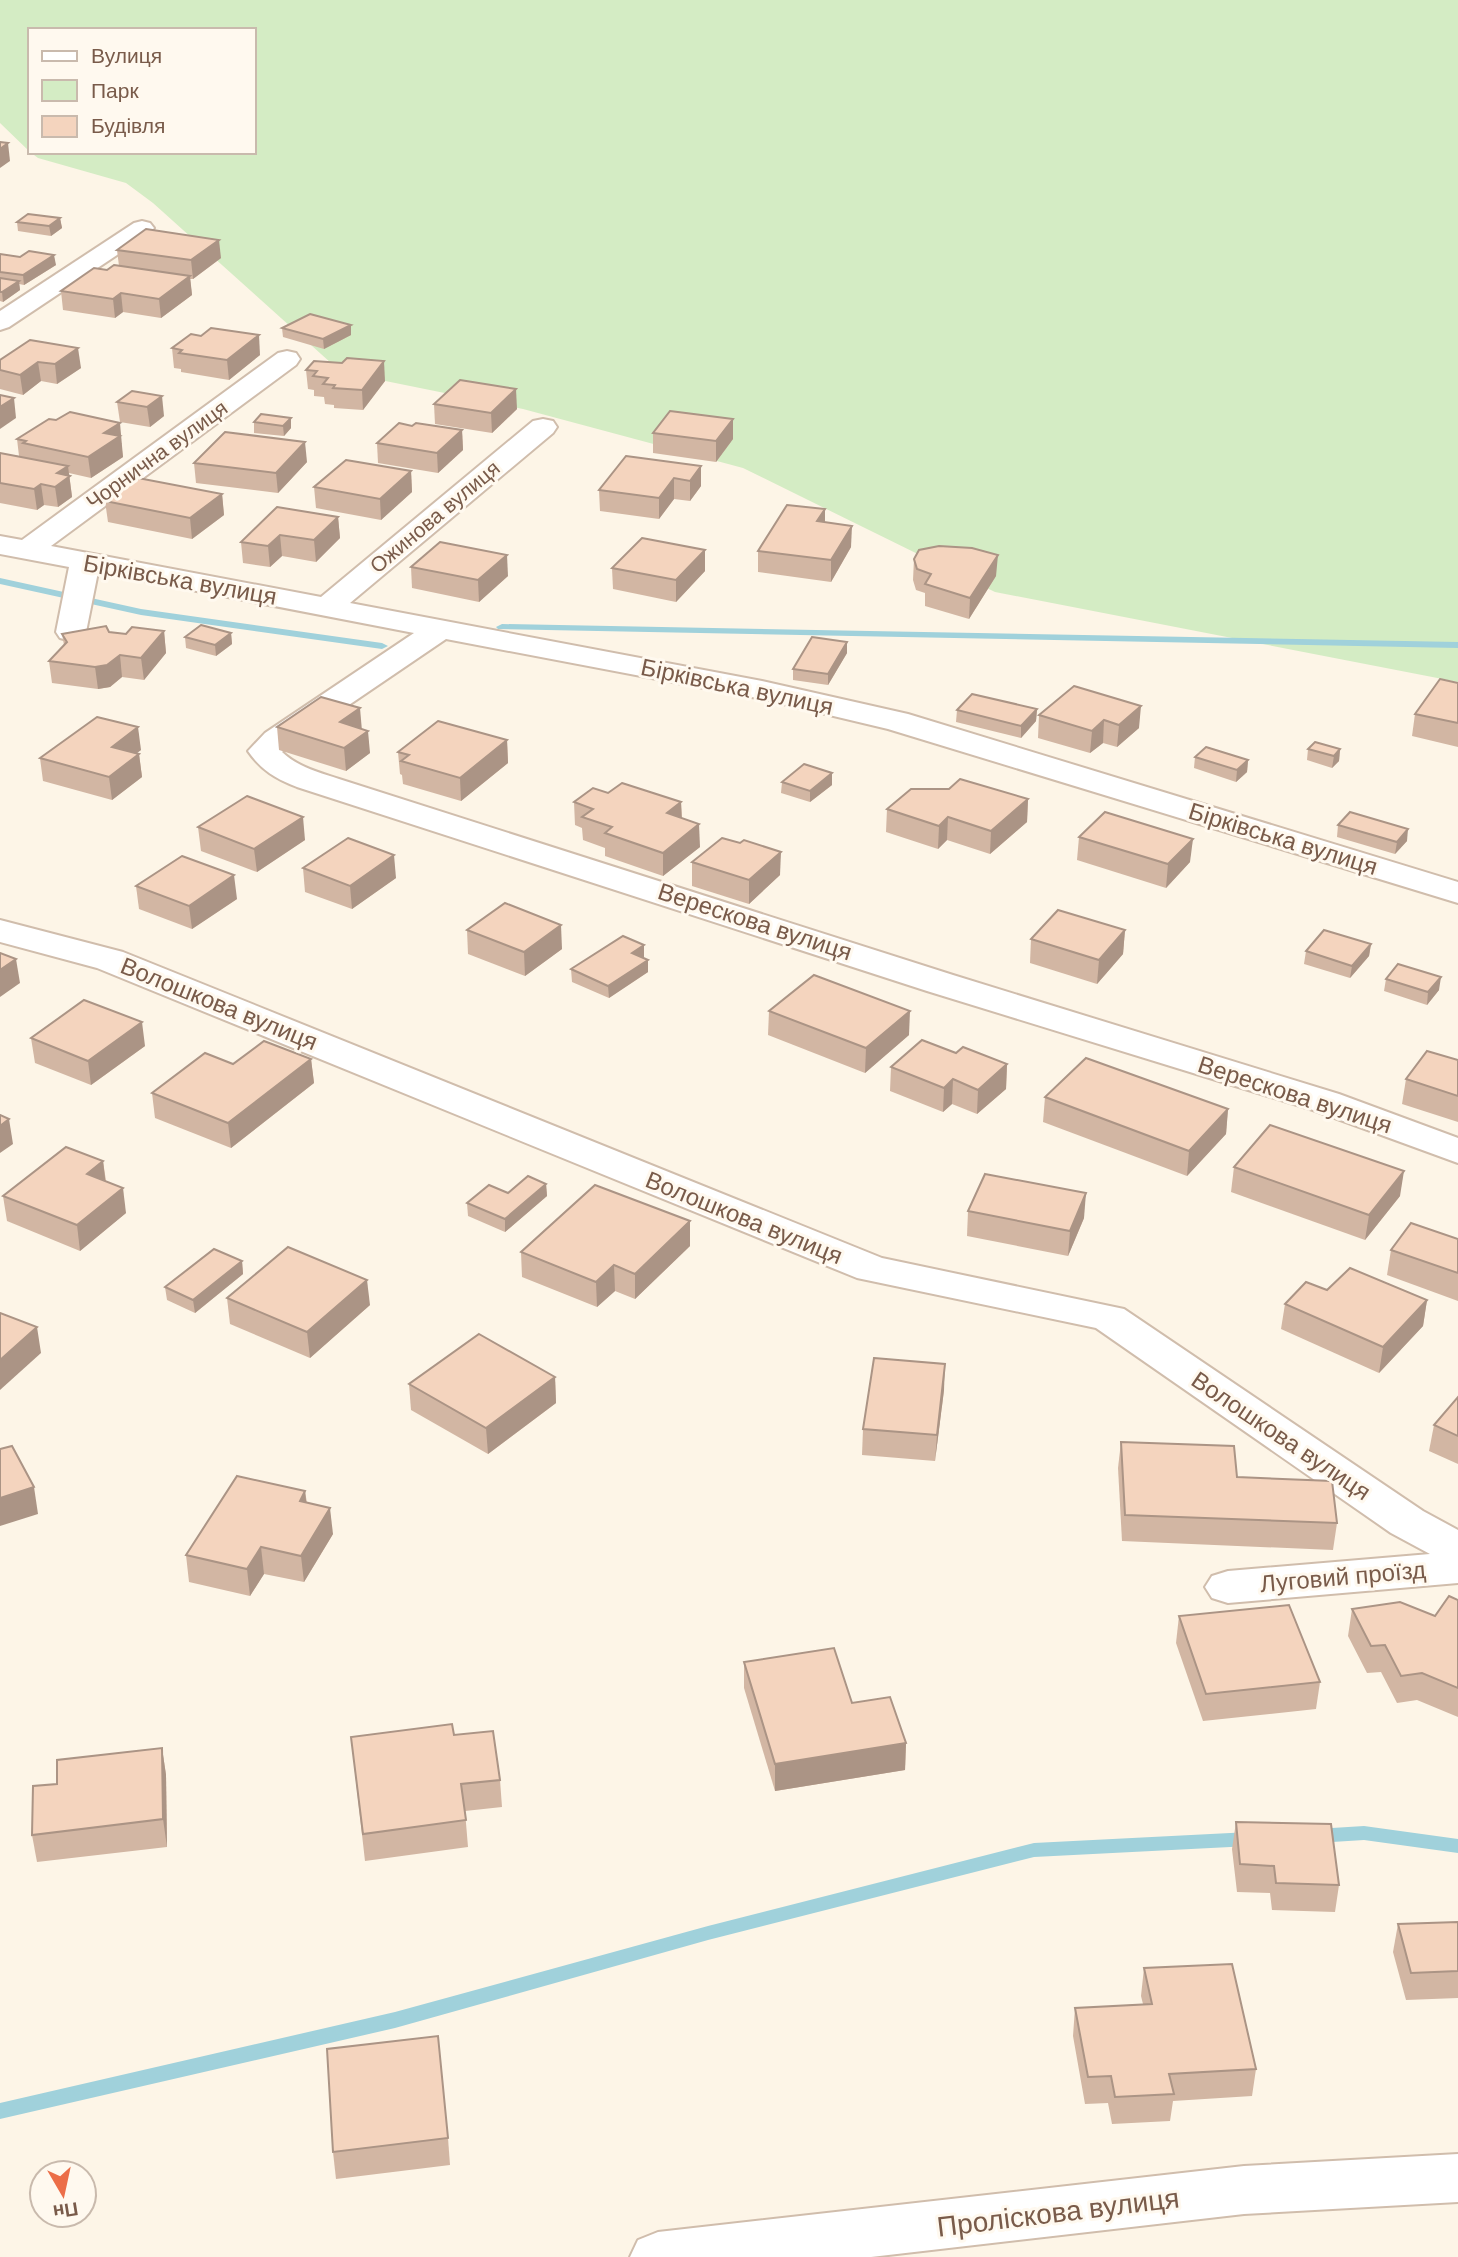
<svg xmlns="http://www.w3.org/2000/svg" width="1458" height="2257" font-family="'DM Sans',sans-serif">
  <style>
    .green { fill: #d4ecc4 }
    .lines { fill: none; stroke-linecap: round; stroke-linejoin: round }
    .stream { fill: #a0d1db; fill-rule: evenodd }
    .street-casing { stroke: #d0bdac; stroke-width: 4 }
    .street { fill: #fff; fill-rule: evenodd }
    .wall { fill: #d2b6a3 }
    .shaded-wall { fill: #ab9485 }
    .building { fill: #f4d4be; stroke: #ab9485; stroke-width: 2 }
    .labels { text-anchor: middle; stroke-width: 6; stroke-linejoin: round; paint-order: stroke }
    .far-street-label { font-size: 21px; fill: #795b4a; stroke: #fff9ef }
    .street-label { font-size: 24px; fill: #795b4a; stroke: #fff9ef }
    .near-street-label { font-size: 28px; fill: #795b4a; stroke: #fff9ef }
  </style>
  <rect width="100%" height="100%" fill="#fdf5e7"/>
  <polygon class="green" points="0,0 1458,0 1458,682 995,592 743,468 523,409 341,372 153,203 126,183 38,158 30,152 254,152 254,30 30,30 30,152 0,123"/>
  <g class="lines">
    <g class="stream">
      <polygon points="0,578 141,609 382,643 388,646 382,649 141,615 0,584"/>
      <polygon points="502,624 1458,642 1458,648 498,629 496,627"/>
      <polygon points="1364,1826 1458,1839 1458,1853 1364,1840 1316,1843 1310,1841 1307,1836 1310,1831 1316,1829"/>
      <polygon points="1250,1832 1256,1834 1259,1839 1256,1844 1250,1846 1034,1857 708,1940 395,2028 0,2119 0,2103 395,2012 708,1926 1034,1843"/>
    </g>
    <g class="street-casing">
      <g id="street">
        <polygon points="142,221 150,223 154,228 150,233 9,327 0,330 0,311 134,223"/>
        <path d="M287 351 296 353 300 359 296 365 51 546 321 597 533 421 543 419 553 421 557 427 553 433 350 603 762 681 908 714 1458 882V903L888 729 762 699 446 639 287 747 282 752C298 767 318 772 339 779L953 975 1339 1094 1458 1138V1163L1313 1110 927 991 297 787C276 779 261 770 248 751L265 733 414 633 98 572 86 632 82 638 71 641 60 638 56 632 69 567 0 554V536L22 540 278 353Z"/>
        <polygon points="0,920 123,952 882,1258 1124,1309 1423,1511 1458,1530 1458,1583 1228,1603 1212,1598 1205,1587 1212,1576 1228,1571 1430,1554 1391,1533 1096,1328 857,1278 97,968 0,942"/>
        <polygon points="1458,2154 1458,2202 1244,2214 871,2257 630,2257 638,2240 658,2232 1244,2166"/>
      </g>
    </g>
    <use href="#street" class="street"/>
  </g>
  <g class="wall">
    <polygon points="60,218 62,228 51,236 18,231 17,222"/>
    <polygon points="117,250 221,258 193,279 190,279 192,295 161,318 123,312 115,318 63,310 61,291 119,266"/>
    <polygon points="0,254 56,265 24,285 19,284 20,290 3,302 0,301"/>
    <polygon points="351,325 351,335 324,349 283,337 282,328"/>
    <polygon points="30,340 81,368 57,384 41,381 23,395 0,389 0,360"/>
    <polygon points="172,348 260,355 229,380 181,372 181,369 174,368"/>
    <polygon points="306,370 385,381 363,410 334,408 334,405 325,404 324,397 314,396 314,390 308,389"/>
    <polygon points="132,391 164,416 150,427 120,422 117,402"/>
    <polygon points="434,404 517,409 492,433 435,424"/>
    <polygon points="291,418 291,428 284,436 254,433 254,422"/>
    <polygon points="462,430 463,450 438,473 378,463 377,443"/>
    <polygon points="653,433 733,439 716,462 653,453"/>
    <polygon points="17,439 122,443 121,444 123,457 91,478 69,473 72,497 58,507 44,505 37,510 0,503 0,453 19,456"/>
    <polygon points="307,462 278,493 196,483 194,463"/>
    <polygon points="701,466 701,486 690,501 674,499 659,519 600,511 599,490"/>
    <polygon points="411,471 412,492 381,520 316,508 314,487"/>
    <polygon points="222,494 224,515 192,539 108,522 105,501"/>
    <polygon points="338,517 340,538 316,562 282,556 270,567 243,563 241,542"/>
    <polygon points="825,522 851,547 831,582 758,572 758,551"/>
    <polygon points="914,559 996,576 969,619 925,606 925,593 916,590 913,580"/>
    <polygon points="411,567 508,576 479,602 412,588"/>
    <polygon points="612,568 705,571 676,602 613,589"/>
    <polygon points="164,631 166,653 144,680 122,677 110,687 98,689 52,683 49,661 64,645 62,634 109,632 126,634"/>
    <polygon points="231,633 232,644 216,656 186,648 185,637"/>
    <polygon points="847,642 847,653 828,685 793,680 793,669"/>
    <polygon points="1458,683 1458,747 1412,736 1415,714"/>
    <polygon points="1074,686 1139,728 1117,747 1103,743 1090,753 1038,738 1039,715"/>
    <polygon points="1037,709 1036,721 1021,738 956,722 957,710"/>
    <polygon points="277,727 362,729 370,753 346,771 279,750"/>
    <polygon points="507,740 508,763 461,801 403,784 402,775 400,774 398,752"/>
    <polygon points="1308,749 1340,749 1339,761 1332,768 1307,760"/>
    <polygon points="141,750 136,753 139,754 142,777 112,800 43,781 40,758"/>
    <polygon points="1195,757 1248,760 1247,772 1236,782 1194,768"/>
    <polygon points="832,773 832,785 810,802 781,793 782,782"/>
    <polygon points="608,793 681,802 682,818 700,847 663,876 605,856 605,848 583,840 582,828 575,825 574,802"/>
    <polygon points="1028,799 1027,822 990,854 947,840 938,849 886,832 887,809"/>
    <polygon points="1338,825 1407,841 1395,854 1337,837"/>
    <polygon points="198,827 305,840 257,872 201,851"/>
    <polygon points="1079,837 1190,862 1166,888 1077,860"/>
    <polygon points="692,862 780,875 749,904 692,886"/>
    <polygon points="303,868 396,878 352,909 305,892"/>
    <polygon points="136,886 237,899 192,929 139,909"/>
    <polygon points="467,930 562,949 525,976 468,954"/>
    <polygon points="1125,930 1123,954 1097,984 1030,963 1031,939"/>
    <polygon points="1371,944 1369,956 1350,978 1304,964 1306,951"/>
    <polygon points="644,957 644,958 648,960 648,972 609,998 572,982 571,969"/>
    <polygon points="1386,979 1439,990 1427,1005 1384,991"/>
    <polygon points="769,1011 909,1035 865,1073 768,1035"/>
    <polygon points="31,1038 145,1046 91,1085 35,1063"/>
    <polygon points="956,1053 1007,1064 1006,1089 977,1114 952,1104 943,1112 890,1091 891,1067"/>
    <polygon points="311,1059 314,1083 231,1148 155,1118 152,1093 233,1064"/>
    <polygon points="1458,1060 1458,1122 1402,1104 1406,1079"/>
    <polygon points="1045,1097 1228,1109 1226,1134 1187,1176 1043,1122"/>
    <polygon points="103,1161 106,1181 126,1213 80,1251 7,1221 3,1196"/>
    <polygon points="1234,1167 1400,1196 1365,1240 1231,1192"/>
    <polygon points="546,1184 547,1196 505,1232 468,1216 467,1203"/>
    <polygon points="968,1211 1084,1218 1068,1256 967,1236"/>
    <polygon points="690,1221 690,1246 635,1299 615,1291 597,1307 522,1277 521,1252"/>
    <polygon points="1458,1239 1458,1301 1387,1275 1391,1250"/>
    <polygon points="242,1261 243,1274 195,1313 167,1300 165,1287"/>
    <polygon points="1327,1290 1427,1300 1423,1326 1379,1373 1281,1329 1285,1304"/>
    <polygon points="227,1298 370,1305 310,1358 230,1324"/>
    <polygon points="555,1377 556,1403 488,1454 411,1410 409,1384"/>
    <polygon points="944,1390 935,1461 862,1455 863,1429"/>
    <polygon points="1458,1397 1458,1464 1429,1451 1434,1425"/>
    <polygon points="1121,1442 1337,1523 1333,1550 1122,1541 1118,1468"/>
    <polygon points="305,1491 307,1503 333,1534 304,1582 264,1574 250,1596 189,1582 186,1555"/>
    <polygon points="1458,1600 1458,1717 1417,1700 1397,1703 1381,1672 1367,1673 1348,1636 1352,1609 1435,1616"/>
    <polygon points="1179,1616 1320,1682 1316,1709 1203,1721 1176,1643"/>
    <polygon points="744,1662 906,1743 905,1770 775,1791 744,1688"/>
    <polygon points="454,1735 500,1780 502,1807 465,1811 468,1847 365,1861 354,1764"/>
    <polygon points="162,1748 166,1775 167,1847 37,1862 32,1835 57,1784"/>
    <polygon points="1236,1822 1339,1885 1335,1912 1272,1910 1270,1893 1237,1892 1232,1849"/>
    <polygon points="1458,1922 1458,1998 1406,2000 1393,1952 1398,1924"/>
    <polygon points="1144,1968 1256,2069 1252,2096 1173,2101 1170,2121 1112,2124 1108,2103 1085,2104 1073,2036 1075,2008 1143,2004 1141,1996"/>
    <polygon points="448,2138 450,2165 336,2179 333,2152"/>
  </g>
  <g class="shaded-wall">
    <polygon points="8,143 10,161 0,168 0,149"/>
    <polygon points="60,218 62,228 51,236 49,226"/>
    <polygon points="219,240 221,258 193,279 191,260"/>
    <polygon points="54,255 56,265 24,285 23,275"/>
    <polygon points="190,276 192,295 161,318 159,299"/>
    <polygon points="19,281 20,290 3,302 2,292"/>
    <polygon points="121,293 123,312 115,318 113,299"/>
    <polygon points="351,325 351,335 324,349 323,339"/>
    <polygon points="259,335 260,355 229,380 227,360"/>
    <polygon points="78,348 81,368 57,384 55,364"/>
    <polygon points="384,361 385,381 363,410 362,390"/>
    <polygon points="38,362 41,381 23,395 20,375"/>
    <polygon points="516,389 517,409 492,433 491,413"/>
    <polygon points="162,396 164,416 150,427 147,407"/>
    <polygon points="14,398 16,418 0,429 0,407"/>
    <polygon points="291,418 291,428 284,436 283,426"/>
    <polygon points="733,419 733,439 716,462 716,441"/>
    <polygon points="120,423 123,457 91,478 88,457 104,433"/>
    <polygon points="462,430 463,450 438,473 437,453"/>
    <polygon points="305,442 307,462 278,493 276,473"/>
    <polygon points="68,466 72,497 58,507 55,487 57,473"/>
    <polygon points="701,466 701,486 690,501 690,481"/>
    <polygon points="411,471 412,492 381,520 380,499"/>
    <polygon points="674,478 674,499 659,519 659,498"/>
    <polygon points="41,484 44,505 37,510 34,489"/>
    <polygon points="222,494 224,515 192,539 190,518"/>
    <polygon points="825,509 825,530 817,521"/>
    <polygon points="338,517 340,538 316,562 314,540"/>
    <polygon points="852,526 851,547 831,582 831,560"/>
    <polygon points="280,535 282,556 270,567 268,546"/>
    <polygon points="705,550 705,571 676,602 676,580"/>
    <polygon points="507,555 508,576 479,602 478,580"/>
    <polygon points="998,555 996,576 969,619 970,598"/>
    <polygon points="164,631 166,653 144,680 141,658"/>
    <polygon points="231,633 232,644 216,656 215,645"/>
    <polygon points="847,642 847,653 828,685 828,674"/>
    <polygon points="120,655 122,677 110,687 98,689 95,667"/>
    <polygon points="1141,706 1139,728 1117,747 1119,725"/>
    <polygon points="360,708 362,731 340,722"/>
    <polygon points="1037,709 1036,721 1021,738 1021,726"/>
    <polygon points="1104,720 1103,743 1090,753 1092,731"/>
    <polygon points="138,727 141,750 115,770 112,747"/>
    <polygon points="368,731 370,753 346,771 344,748"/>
    <polygon points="507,740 508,763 461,801 460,778"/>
    <polygon points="1340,749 1339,761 1332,768 1334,756"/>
    <polygon points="139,754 142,777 112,800 109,777"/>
    <polygon points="1248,760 1247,772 1236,782 1237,770"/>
    <polygon points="832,773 832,785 810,802 810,791"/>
    <polygon points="1028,799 1027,822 990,854 991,831"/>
    <polygon points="681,802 682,825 667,813"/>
    <polygon points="303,817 305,840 257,872 254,849"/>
    <polygon points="948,817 947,840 938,849 939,826"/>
    <polygon points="699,824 700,847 663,876 663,853"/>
    <polygon points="1408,829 1407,841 1395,854 1397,842"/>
    <polygon points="1193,839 1190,862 1166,888 1168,864"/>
    <polygon points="781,852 780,875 749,904 749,880"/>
    <polygon points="394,855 396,878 352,909 350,886"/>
    <polygon points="234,875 237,899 192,929 189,906"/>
    <polygon points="561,925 562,949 525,976 524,952"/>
    <polygon points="1125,930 1123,954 1097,984 1099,960"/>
    <polygon points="1371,944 1369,956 1350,978 1352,966"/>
    <polygon points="644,945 644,957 633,965 632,953"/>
    <polygon points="16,959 20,983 0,997 0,970"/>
    <polygon points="648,960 648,972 609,998 608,986"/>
    <polygon points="1441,977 1439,990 1427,1005 1428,992"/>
    <polygon points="910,1011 909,1035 865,1073 866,1048"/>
    <polygon points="142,1022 145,1046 91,1085 88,1061"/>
    <polygon points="311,1059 314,1083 231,1148 228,1123"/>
    <polygon points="1007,1064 1006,1089 977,1114 978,1090"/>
    <polygon points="953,1079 952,1104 943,1112 944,1088"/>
    <polygon points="1228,1109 1226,1134 1187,1176 1189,1151"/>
    <polygon points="9,1119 13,1144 0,1153 0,1126"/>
    <polygon points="103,1161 106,1186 87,1174"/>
    <polygon points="1404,1171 1400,1196 1365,1240 1369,1215"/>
    <polygon points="546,1184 547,1196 505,1232 505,1219"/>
    <polygon points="123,1188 126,1213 80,1251 77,1225"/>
    <polygon points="1086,1193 1084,1218 1068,1256 1070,1231"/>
    <polygon points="690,1221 690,1246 635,1299 635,1274"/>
    <polygon points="242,1261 243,1274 195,1313 193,1300"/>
    <polygon points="614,1265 615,1291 597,1307 596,1282"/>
    <polygon points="367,1280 370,1305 310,1358 307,1332"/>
    <polygon points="1427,1300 1423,1326 1379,1373 1383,1347"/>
    <polygon points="37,1327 41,1353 0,1390 0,1360"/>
    <polygon points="945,1364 944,1390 935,1461 937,1435"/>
    <polygon points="555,1377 556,1403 488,1454 486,1428"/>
    <polygon points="34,1487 38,1514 0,1526 0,1498"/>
    <polygon points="305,1491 308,1518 300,1501"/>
    <polygon points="330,1508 333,1534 304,1582 301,1556"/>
    <polygon points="261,1547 264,1574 250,1596 247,1569"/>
    <polygon points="906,1743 905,1770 775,1791 775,1764"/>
    <polygon points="162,1748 166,1775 167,1847 163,1819"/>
  </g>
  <g class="building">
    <polygon points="0,142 8,143 0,149"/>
    <polygon points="28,214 60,218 49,226 17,222"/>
    <polygon points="146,229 219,240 191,260 117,250"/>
    <polygon points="29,251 54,255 23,275 0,272 0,254 20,257"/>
    <polygon points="114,265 190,276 159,299 121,293 113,299 61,291 94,268 107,270"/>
    <polygon points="0,278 19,281 2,292 0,292"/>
    <polygon points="310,314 351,325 323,339 282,328"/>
    <polygon points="211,328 259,335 227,360 179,353 182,350 172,348 191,334 201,336"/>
    <polygon points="30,340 78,348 55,364 38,362 20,375 0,370 0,360"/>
    <polygon points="347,358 384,361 362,390 333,388 335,385 323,384 328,378 313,376 317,371 306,370 314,361 342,363"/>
    <polygon points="460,380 516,389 491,413 434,404"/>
    <polygon points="132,391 162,396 147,407 117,402"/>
    <polygon points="0,395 14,398 0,407"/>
    <polygon points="670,411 733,419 716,441 653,433"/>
    <polygon points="70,412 120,423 104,433 120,436 88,457 23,443 26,441 17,439 49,419 56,420"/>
    <polygon points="261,414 291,418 283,426 254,422"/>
    <polygon points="399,423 412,426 416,423 462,430 437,453 377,443"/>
    <polygon points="225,432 305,442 276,473 194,463"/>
    <polygon points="0,453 68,466 57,473 70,476 55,487 41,484 34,489 0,483"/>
    <polygon points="626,456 701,466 690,481 674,478 659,498 599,490"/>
    <polygon points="346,460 411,471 380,499 314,487"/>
    <polygon points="138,478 222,494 190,518 105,501"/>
    <polygon points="787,505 825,509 817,521 852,526 831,560 758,551"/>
    <polygon points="277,507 338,517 314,540 280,535 268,546 241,542"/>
    <polygon points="642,538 705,550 676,580 612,568"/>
    <polygon points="440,542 507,555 478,580 411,567"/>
    <polygon points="939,546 972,548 998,555 970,598 925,584 931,574 917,569 914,559 919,550"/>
    <polygon points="201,625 231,633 215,645 185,637"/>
    <polygon points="106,626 109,632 126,634 132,627 164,631 141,658 120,655 107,665 95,667 49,661 67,642 62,634"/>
    <polygon points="812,637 847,642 828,674 793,669"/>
    <polygon points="1440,679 1458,683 1458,723 1415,714"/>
    <polygon points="1074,686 1141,706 1119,725 1104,720 1092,731 1039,715"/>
    <polygon points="972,694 1037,709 1021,726 957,710"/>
    <polygon points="321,697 360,708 340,722 368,731 344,748 277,727"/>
    <polygon points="97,717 138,727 112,747 139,754 109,777 40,758"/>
    <polygon points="438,721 507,740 460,778 401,761 409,755 398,752"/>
    <polygon points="1315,742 1340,749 1334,756 1308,749"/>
    <polygon points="1206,747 1248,760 1237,770 1195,757"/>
    <polygon points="804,764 832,773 810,791 782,782"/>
    <polygon points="960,779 1028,799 991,831 948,817 939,826 887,809 911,789 949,789"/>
    <polygon points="622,783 681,802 667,813 699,824 663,853 605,833 612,827 582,817 593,809 574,802 593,788 608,793"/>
    <polygon points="247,796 303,817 254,849 198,827"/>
    <polygon points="1105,812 1193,839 1168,864 1079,837"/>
    <polygon points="1350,812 1408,829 1397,842 1338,825"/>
    <polygon points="348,838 394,855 350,886 303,868"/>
    <polygon points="722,838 740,843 744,840 781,852 749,880 692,862"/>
    <polygon points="182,856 234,875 189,906 136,886"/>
    <polygon points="505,903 561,925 524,952 467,930"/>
    <polygon points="1058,910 1125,930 1099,960 1031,939"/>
    <polygon points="1324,930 1371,944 1352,966 1306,951"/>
    <polygon points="623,936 644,945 632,953 648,960 608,986 571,969"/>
    <polygon points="0,953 16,959 0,970"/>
    <polygon points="1398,964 1441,977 1428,992 1386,979"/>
    <polygon points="814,975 910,1011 866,1048 769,1011"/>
    <polygon points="84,1000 142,1022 88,1061 31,1038"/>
    <polygon points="922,1040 956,1053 963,1047 1007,1064 978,1090 953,1079 944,1088 891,1067"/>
    <polygon points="264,1041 311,1059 228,1123 152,1093 205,1053 233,1064"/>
    <polygon points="1427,1051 1458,1060 1458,1096 1406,1079"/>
    <polygon points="1086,1058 1228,1109 1189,1151 1045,1097"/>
    <polygon points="0,1115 9,1119 0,1126"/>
    <polygon points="1270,1125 1404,1171 1369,1215 1234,1167"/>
    <polygon points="66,1147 103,1161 87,1174 123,1188 77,1225 3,1196"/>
    <polygon points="985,1174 1086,1193 1070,1231 968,1211"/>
    <polygon points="528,1176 546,1184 505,1219 467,1203 489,1185 508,1193"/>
    <polygon points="595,1185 690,1221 635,1274 614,1265 596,1282 521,1252"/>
    <polygon points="1411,1223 1458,1239 1458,1273 1391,1250"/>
    <polygon points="288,1247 367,1280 307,1332 227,1298"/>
    <polygon points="214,1249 242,1261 193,1300 165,1287"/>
    <polygon points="1350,1268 1427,1300 1383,1347 1285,1304 1306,1282 1327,1290"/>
    <polygon points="0,1313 37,1327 0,1360"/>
    <polygon points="479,1334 555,1377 486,1428 409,1384"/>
    <polygon points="874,1358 945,1364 937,1435 863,1429"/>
    <polygon points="1458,1397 1458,1436 1434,1425"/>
    <polygon points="1121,1442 1234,1446 1237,1477 1332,1481 1337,1523 1125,1515"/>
    <polygon points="12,1446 34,1487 0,1498 0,1449"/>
    <polygon points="237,1476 305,1491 300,1501 330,1508 301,1556 261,1547 247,1569 186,1555"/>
    <polygon points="1449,1596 1458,1600 1458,1688 1422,1673 1401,1676 1385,1645 1371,1646 1352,1609 1400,1602 1435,1616"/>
    <polygon points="1289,1605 1320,1682 1206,1694 1179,1616"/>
    <polygon points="834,1648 852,1703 890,1697 906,1743 775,1764 744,1662"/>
    <polygon points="452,1724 454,1735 493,1731 500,1780 461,1784 466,1820 363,1834 351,1737"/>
    <polygon points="162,1748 163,1819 32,1835 33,1786 57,1784 57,1760"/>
    <polygon points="1236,1822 1331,1824 1339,1885 1276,1883 1274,1866 1240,1864"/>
    <polygon points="1458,1922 1458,1971 1411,1973 1398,1924"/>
    <polygon points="1232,1964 1256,2069 1169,2074 1174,2094 1115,2097 1111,2076 1088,2077 1075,2008 1152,2004 1144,1968"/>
    <polygon points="438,2036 448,2138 333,2152 327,2049"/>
  </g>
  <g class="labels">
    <g class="far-street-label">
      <text transform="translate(157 455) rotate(-36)" y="7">Чорнична вулиця</text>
      <text transform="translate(435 517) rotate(-40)" y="7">Ожинова вулиця</text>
    </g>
    <g class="street-label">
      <text transform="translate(180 580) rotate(10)" y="8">Бірківська вулиця</text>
      <text transform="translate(737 687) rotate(12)" y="8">Бірківська вулиця</text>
      <text transform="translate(1283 839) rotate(17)" y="8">Бірківська вулиця</text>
      <text transform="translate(755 922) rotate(18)" y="8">Верескова вулиця</text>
      <text transform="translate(219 1004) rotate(22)" y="8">Волошкова вулиця</text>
      <text transform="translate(1295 1095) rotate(18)" y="8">Верескова вулиця</text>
      <text transform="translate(744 1218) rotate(22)" y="8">Волошкова вулиця</text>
      <text transform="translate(1281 1436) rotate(34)" y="8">Волошкова вулиця</text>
      <text transform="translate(1343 1577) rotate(-5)" y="8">Луговий проїзд</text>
    </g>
    <g class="near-street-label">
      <text transform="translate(1058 2212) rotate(-7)" y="10">Проліскова вулиця</text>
    </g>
  </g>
  <rect x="28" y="28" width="228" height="126" fill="#fff9ef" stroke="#c9baad" stroke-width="2"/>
  <rect x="42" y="51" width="35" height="10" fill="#ffffff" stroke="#c9baad" stroke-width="2"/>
  <text x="91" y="63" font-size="21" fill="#795b4a">Вулиця</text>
  <rect x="42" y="80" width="35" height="21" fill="#d4ecc4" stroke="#c9baad" stroke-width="2"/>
  <text x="91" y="98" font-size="21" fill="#795b4a">Парк</text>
  <rect x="42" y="116" width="35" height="21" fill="#f4d4be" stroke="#c9baad" stroke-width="2"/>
  <text x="91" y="133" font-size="21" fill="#795b4a">Будівля</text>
  <g transform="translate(63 2194) rotate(171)"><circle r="33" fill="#fff9ef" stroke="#c9baad" stroke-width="2"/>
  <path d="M0-5L12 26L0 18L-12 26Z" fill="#ec6e48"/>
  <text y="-10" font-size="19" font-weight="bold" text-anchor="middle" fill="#795b4a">Пн</text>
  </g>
</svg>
